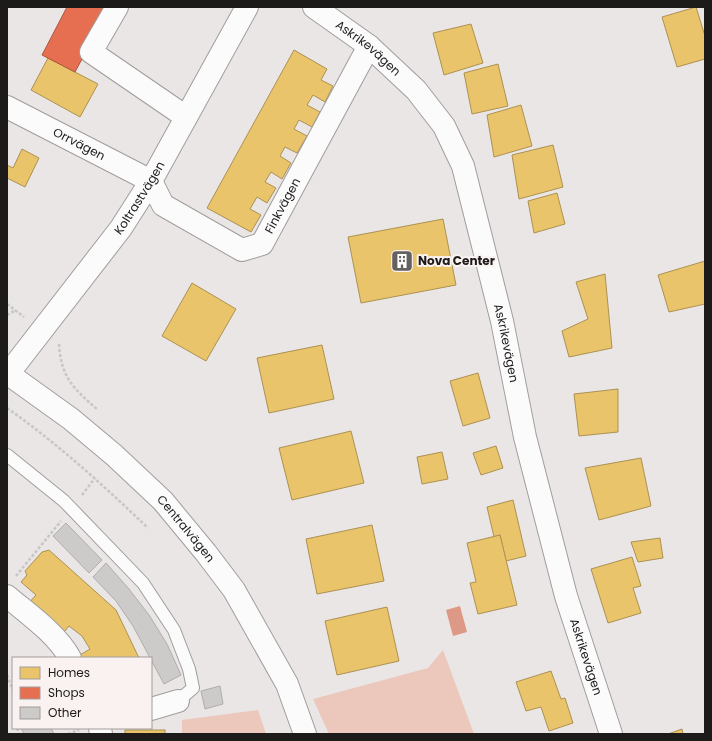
<svg xmlns="http://www.w3.org/2000/svg" width="712" height="741" font-family="Poppins,sans-serif">
  <style>
    .green { fill: #ecc7bc }
    .water { fill: #dd9986 }
    .homes { fill: #e9c46a; stroke: #ac9152 }
    .shops { fill: #e76f51; stroke: #aa5640 }
    .building { fill: #cdcaca; stroke: #b0adad }
    .lines { fill: none; stroke-linecap: round; stroke-linejoin: round }
    .service-casing { stroke: #a09d9c; stroke-width: 14 }
    .minor-casing { stroke: #a09d9c; stroke-width: 24 }
    .tertiary-casing { stroke: #a09d9c; stroke-width: 24 }
    .path { stroke: #c7c5c5; stroke-width: 2.5; stroke-dasharray: 3 2; stroke-linecap: butt }
    .service { stroke: #fcfbfb; stroke-width: 12 }
    .minor { stroke: #fcfbfb; stroke-width: 22 }
    .tertiary { stroke: #fcfbfb; stroke-width: 22 }
    .labels { text-anchor: middle; stroke-width: 4; stroke-linejoin: round; paint-order: stroke }
    .street-label { font-size: 12px; fill: #1d1a1a; stroke: #f9f2f0 }
    .poi-label { font-size: 12px; font-weight: bold; fill: #1d1a1a; stroke: #f9f2f0; text-anchor: start }
  </style>
  <rect width="100%" height="100%" fill="#eae6e5"/>
  <g class="green">
    <polygon points="443,650 474,734 329,734 313,699 428,668"/>
    <polygon points="258,710 266,734 182,734 182,720"/>
  </g>
  <polygon class="water" points="460,606 467,632 453,636 446,610"/>
  <g class="homes">
    <polygon points="696,7 705,36 705,59 677,67 662,17"/>
    <polygon points="471,24 483,63 444,75 433,33"/>
    <polygon points="294,50 327,69 321,80 333,86 325,102 313,95 307,105 320,112 312,127 299,120 294,129 307,136 297,153 285,147 280,156 291,163 282,179 271,172 265,182 276,188 267,203 257,197 250,209 261,215 251,232 207,208"/>
    <polygon points="48,58 98,84 80,117 31,90"/>
    <polygon points="498,64 508,106 472,114 464,73"/>
    <polygon points="521,105 532,146 494,157 487,115"/>
    <polygon points="553,145 563,187 519,199 512,155"/>
    <polygon points="22,149 39,158 25,187 7,178 7,165 13,168"/>
    <polygon points="557,193 565,224 534,233 528,201"/>
    <polygon points="443,219 456,285 361,303 348,237"/>
    <polygon points="705,261 705,304 669,312 658,275"/>
    <polygon points="605,274 612,348 569,357 562,331 588,319 576,282"/>
    <polygon points="192,283 236,309 206,361 162,336"/>
    <polygon points="322,345 334,399 269,413 257,358"/>
    <polygon points="478,373 490,418 463,426 450,381"/>
    <polygon points="618,389 618,432 579,436 574,394"/>
    <polygon points="351,431 364,483 292,500 279,448"/>
    <polygon points="496,446 503,468 481,475 473,453"/>
    <polygon points="442,452 448,479 422,484 417,457"/>
    <polygon points="641,458 651,506 599,520 585,468"/>
    <polygon points="513,500 526,556 506,561 500,535 494,537 487,507"/>
    <polygon points="372,525 384,581 317,594 306,539"/>
    <polygon points="500,535 517,605 478,614 470,583 476,582 467,543"/>
    <polygon points="660,538 663,558 638,562 631,542"/>
    <polygon points="49,550 116,610 139,658 75,658 90,649 82,636 69,626 60,637 25,607 36,595 21,582 27,575 25,571 42,552"/>
    <polygon points="632,557 641,586 633,588 641,613 608,623 591,569"/>
    <polygon points="387,607 399,661 337,675 325,621"/>
    <polygon points="551,671 561,699 565,698 573,723 549,731 541,707 526,711 516,682"/>
    <polygon points="682,729 683,734 668,734"/>
    <rect x="125" y="730" width="40" height="4"/>
  </g>
  <polygon class="shops" points="67,7 110,7 75,72 42,55"/>
  <g class="building">
    <polygon points="66,523 102,560 89,573 53,536"/>
    <polygon points="106,563 129,589 149,615 167,644 181,675 164,684 133,626 116,601 93,577"/>
    <polygon points="220,686 223,704 205,709 201,691"/>
    <polygon points="21,728 51,728 54,734 24,734"/>
  </g>
  <g class="lines">
    <g class="service-casing">
      <polyline id="service" points="7,455 64,501 143,583 174,630 189,669 193,688 178,701"/>
    </g>
    <g class="minor-casing">
      <g id="minor">
        <polyline points="117,7 91,52 186,117"/>
        <path id="s1" d="M314 7 369 46 416 90 444 126 463 166 502 321 525 437 566 596 611 734"/>
        <path id="s2" d="M7 107 151 181 163 205 242 250 262 244 369 46"/>
        <path id="s3" d="M8 374 121 228 151 181 247 7"/>
        <path d="M7 596C28 614 56 633 70 658"/>
        <polyline points="151,709 178,701"/>
        <polyline points="100,728 101,734"/>
      </g>
    </g>
    <g class="tertiary-casing">
      <g id="tertiary">
        <path id="s4" d="M7 373 71 419 114 455 163 501 206 553 234 590 287 684 305 734"/>
      </g>
    </g>
    <g class="path">
      <polyline points="7,304 24,317"/>
      <polyline points="7,315 16,310"/>
      <path d="M59 344C61 378 74 389 98 410"/>
      <path d="M7 408C58 444 103 485 148 528"/>
      <polyline points="82,495 95,478"/>
      <polyline points="16,576 61,521"/>
      <polyline points="7,675 13,691"/>
      <polyline points="17,728 19,734"/>
      <polyline points="68,734 79,730"/>
    </g>
    <use href="#service" class="service"/>
    <use href="#minor" class="minor"/>
    <use href="#tertiary" class="tertiary"/>
  </g>
  <defs>
    <g id="building-square" transform="scale(1.15)"><rect x="-9" y="-9" width="18" height="18" rx="4" fill="#656161" stroke="#f9f2f0"/><path d="M-4-6H4V6H1V3H-1V6H-4ZM-2.5-4.3h1.7v1.8h-1.7ZM.8-4.3h1.7v1.8H.8ZM-2.5-1h1.7V.8h-1.7ZM.8-1h1.7V.8H.8Z" fill="#fff"/></g>
  </defs>
  <g fill-rule="evenodd">
    <use href="#building-square" x="402" y="261"/>
  </g>
  <g class="labels">
    <g class="street-label">
      <text dy="4" stroke="none"><textPath href="#s1" startOffset="68">Askrikevägen</textPath></text>
      <text dy="4" stroke="none"><textPath href="#s2" startOffset="81">Orrvägen</textPath></text>
      <text dy="4" stroke="none"><textPath href="#s3" startOffset="220">Koltrastvägen</textPath></text>
      <text dy="4" stroke="none"><textPath href="#s2" startOffset="344">Finkvägen</textPath></text>
      <text dy="4" stroke="none"><textPath href="#s1" startOffset="404">Askrikevägen</textPath></text>
      <text dy="4" stroke="none"><textPath href="#s4" startOffset="238">Centralvägen</textPath></text>
      <text dy="4" stroke="none"><textPath href="#s1" startOffset="728">Askrikevägen</textPath></text>
    </g>
    <g class="poi-label">
      <text x="418" y="265">Nova Center</text>
    </g>
  </g>
  <rect width="712" height="741" fill="none" stroke="#1d1a1a" stroke-width="16"/>
  <rect x="12" y="657" width="140" height="72" fill="#f9f2f0" stroke="#a19c9a"/>
  <rect x="20" y="667" width="20" height="12" fill="#e9c46a" stroke="#a19c9a"/>
  <text x="48" y="677" font-size="12" fill="#1d1a1a">Homes</text>
  <rect x="20" y="687" width="20" height="12" fill="#e76f51" stroke="#a19c9a"/>
  <text x="48" y="697" font-size="12" fill="#1d1a1a">Shops</text>
  <rect x="20" y="707" width="20" height="12" fill="#cdcaca" stroke="#a19c9a"/>
  <text x="48" y="717" font-size="12" fill="#1d1a1a">Other</text>
</svg>
